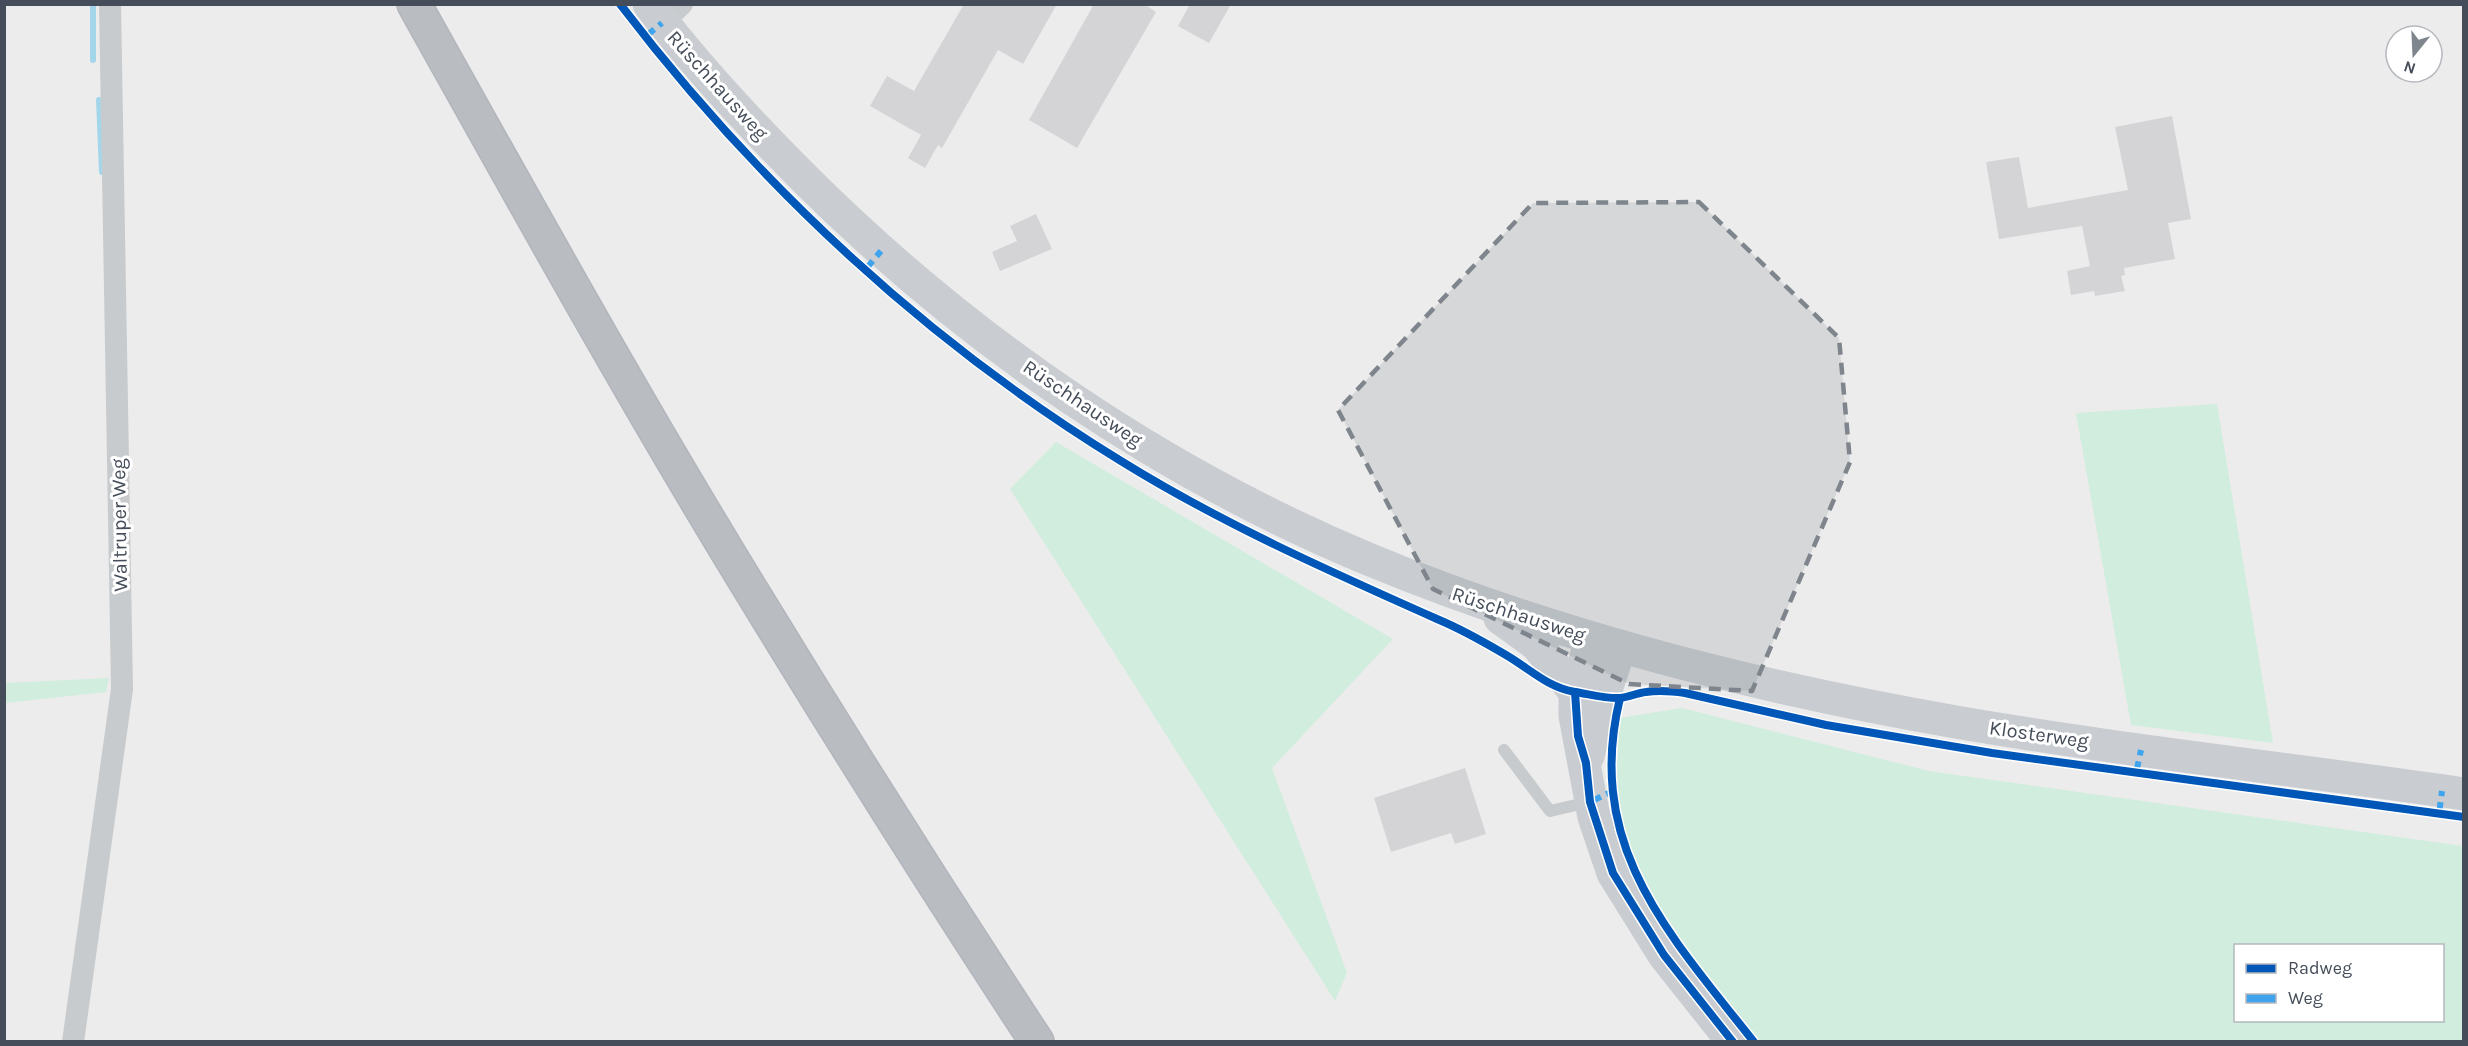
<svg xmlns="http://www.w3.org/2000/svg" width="2468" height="1046" font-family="Karla,sans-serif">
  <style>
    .green { fill: #d0edde; fill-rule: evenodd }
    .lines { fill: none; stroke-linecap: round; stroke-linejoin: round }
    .stream { stroke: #a4d6eb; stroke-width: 6 }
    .building { fill: #d4d4d7 }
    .highway-casing { stroke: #b2b5bc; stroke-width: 36 }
    .lane { stroke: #c8cbcd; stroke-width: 12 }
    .street { stroke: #c8cbcd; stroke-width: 22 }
    .secondary { stroke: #c9ccd0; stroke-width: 33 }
    .highway { stroke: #b9bdc2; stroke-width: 33 }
    .quiet { stroke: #3fa4ed; stroke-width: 6; stroke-dasharray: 12 6; stroke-linecap: butt }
    .cycleway-casing { stroke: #fff; stroke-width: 11 }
    .cycleway { stroke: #0057b8; stroke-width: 8 }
    .marked { fill: #7f858c; fill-opacity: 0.2; stroke: #7f858c; stroke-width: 4.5; stroke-dasharray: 12 8; stroke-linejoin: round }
    .labels { text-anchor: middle; stroke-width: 6; stroke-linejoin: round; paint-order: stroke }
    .street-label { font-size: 20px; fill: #444d59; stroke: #fff }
  </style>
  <rect width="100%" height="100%" fill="#edecec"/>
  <g class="green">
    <polygon points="2217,404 2273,743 2131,725 2076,413"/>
    <polygon points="1056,442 1393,639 1272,768 1347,973 1335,1001 1010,489"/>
    <polygon points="109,678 106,692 5,703 5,683"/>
    <path d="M1682 708 1929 771 2463 846V1041H1755L1717 993 1656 904 1624 839 1616 789 1619 718ZM2236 946H2442V1020H2236Z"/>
  </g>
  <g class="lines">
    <g class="stream">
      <polyline points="93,4 93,60"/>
      <polyline points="99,100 102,172"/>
    </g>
  </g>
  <g class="building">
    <polygon points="964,4 1057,4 1023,64 998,50 942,148 938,145 925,168 908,158 921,135 870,106 887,76 914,91"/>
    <polygon points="1094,4 1144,4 1156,12 1077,148 1029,120"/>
    <polygon points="1190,4 1231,4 1209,43 1178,26"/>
    <polygon points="2172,116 2191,219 2168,223 2175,259 2124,268 2125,275 2121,276 2125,291 2095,296 2094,291 2071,295 2067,271 2090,266 2082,226 1999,239 1986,162 2019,157 2028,208 2128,190 2115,127"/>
    <polygon points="1036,214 1052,249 1000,271 992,252 1017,241 1010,226"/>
    <polygon points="1465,768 1486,834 1455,844 1451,833 1391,852 1374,798"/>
  </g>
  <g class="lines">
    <g class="highway-casing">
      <path id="highway" d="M414 4C526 204 637 405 757 600 848 749 941 896 1037 1042"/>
    </g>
    <polyline class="lane" points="1504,750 1550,811 1589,802"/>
    <g class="street">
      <polyline points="662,23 682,4"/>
      <polyline points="73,1042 122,689 110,4"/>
    </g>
    <g class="secondary">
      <path d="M649 4C696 67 751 125 806 180 968 341 1162 474 1373 561 1557 637 1760 688 1956 722 2124 751 2294 769 2464 794"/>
      <polyline points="1500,618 1536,644 1575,692"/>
      <polyline points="1592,638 1575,692 1575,716 1594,817 1613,873 1664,955 1733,1042"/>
      <polyline points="1588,756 1598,715 1620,647"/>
    </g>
    <use href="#highway" class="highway"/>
    <g class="quiet">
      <polyline points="645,37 662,23"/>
      <polyline points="865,270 881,251"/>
      <polyline points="2136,773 2141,750"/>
      <polyline points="1590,802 1613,791"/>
      <polyline points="2439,814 2442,791"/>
    </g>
    <g class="cycleway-casing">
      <g id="cycleway">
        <path d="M620 4C758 185 927 342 1121 461 1221 523 1329 571 1437 619 1461 629 1484 642 1506 655 1530 669 1547 687 1575 692 1588 694 1607 699 1620 698 1629 697 1637 693 1646 692 1659 690 1671 691 1685 693L1826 725 1992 753 2464 817"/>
        <polyline points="1575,692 1578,736 1586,763 1590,802 1613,873 1664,955 1733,1042"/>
        <path d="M1620 698C1584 846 1669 934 1754 1042"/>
      </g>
    </g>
    <use href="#cycleway" class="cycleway"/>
  </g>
  <path class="marked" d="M1699 202 1839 338 1850 462 1752 691 1629 684 1433 589 1338 410 1533 203Z"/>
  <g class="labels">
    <g class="street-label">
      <text transform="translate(718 85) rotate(48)" y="7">Rüschhausweg</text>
      <text transform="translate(1083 403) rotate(34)" y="7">Rüschhausweg</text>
      <text transform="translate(119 525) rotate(-91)" y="7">Waltruper Weg</text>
      <text transform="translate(1519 614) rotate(18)" y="7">Rüschhausweg</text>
      <text transform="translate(2039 734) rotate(8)" y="7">Klosterweg</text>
    </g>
  </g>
  <rect width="2468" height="1046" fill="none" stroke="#444d59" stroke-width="12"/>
  <rect x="2234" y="944" width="210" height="78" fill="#ffffff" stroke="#b4b8bd" stroke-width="1.5"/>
  <rect x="2246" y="964" width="30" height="9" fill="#0057b8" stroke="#b4b8bd" stroke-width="1.5"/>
  <text x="2288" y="974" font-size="18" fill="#444d59">Radweg</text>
  <rect x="2246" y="994" width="30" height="9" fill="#3fa4ed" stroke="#b4b8bd" stroke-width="1.5"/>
  <text x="2288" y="1004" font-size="18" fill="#444d59">Weg</text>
  <g transform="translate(2414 54) rotate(198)"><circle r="28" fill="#ffffff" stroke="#b4b8bd" stroke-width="1.5"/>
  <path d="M0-4.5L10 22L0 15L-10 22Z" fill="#7f858c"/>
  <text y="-9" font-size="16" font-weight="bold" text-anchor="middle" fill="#444d59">N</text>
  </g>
</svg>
